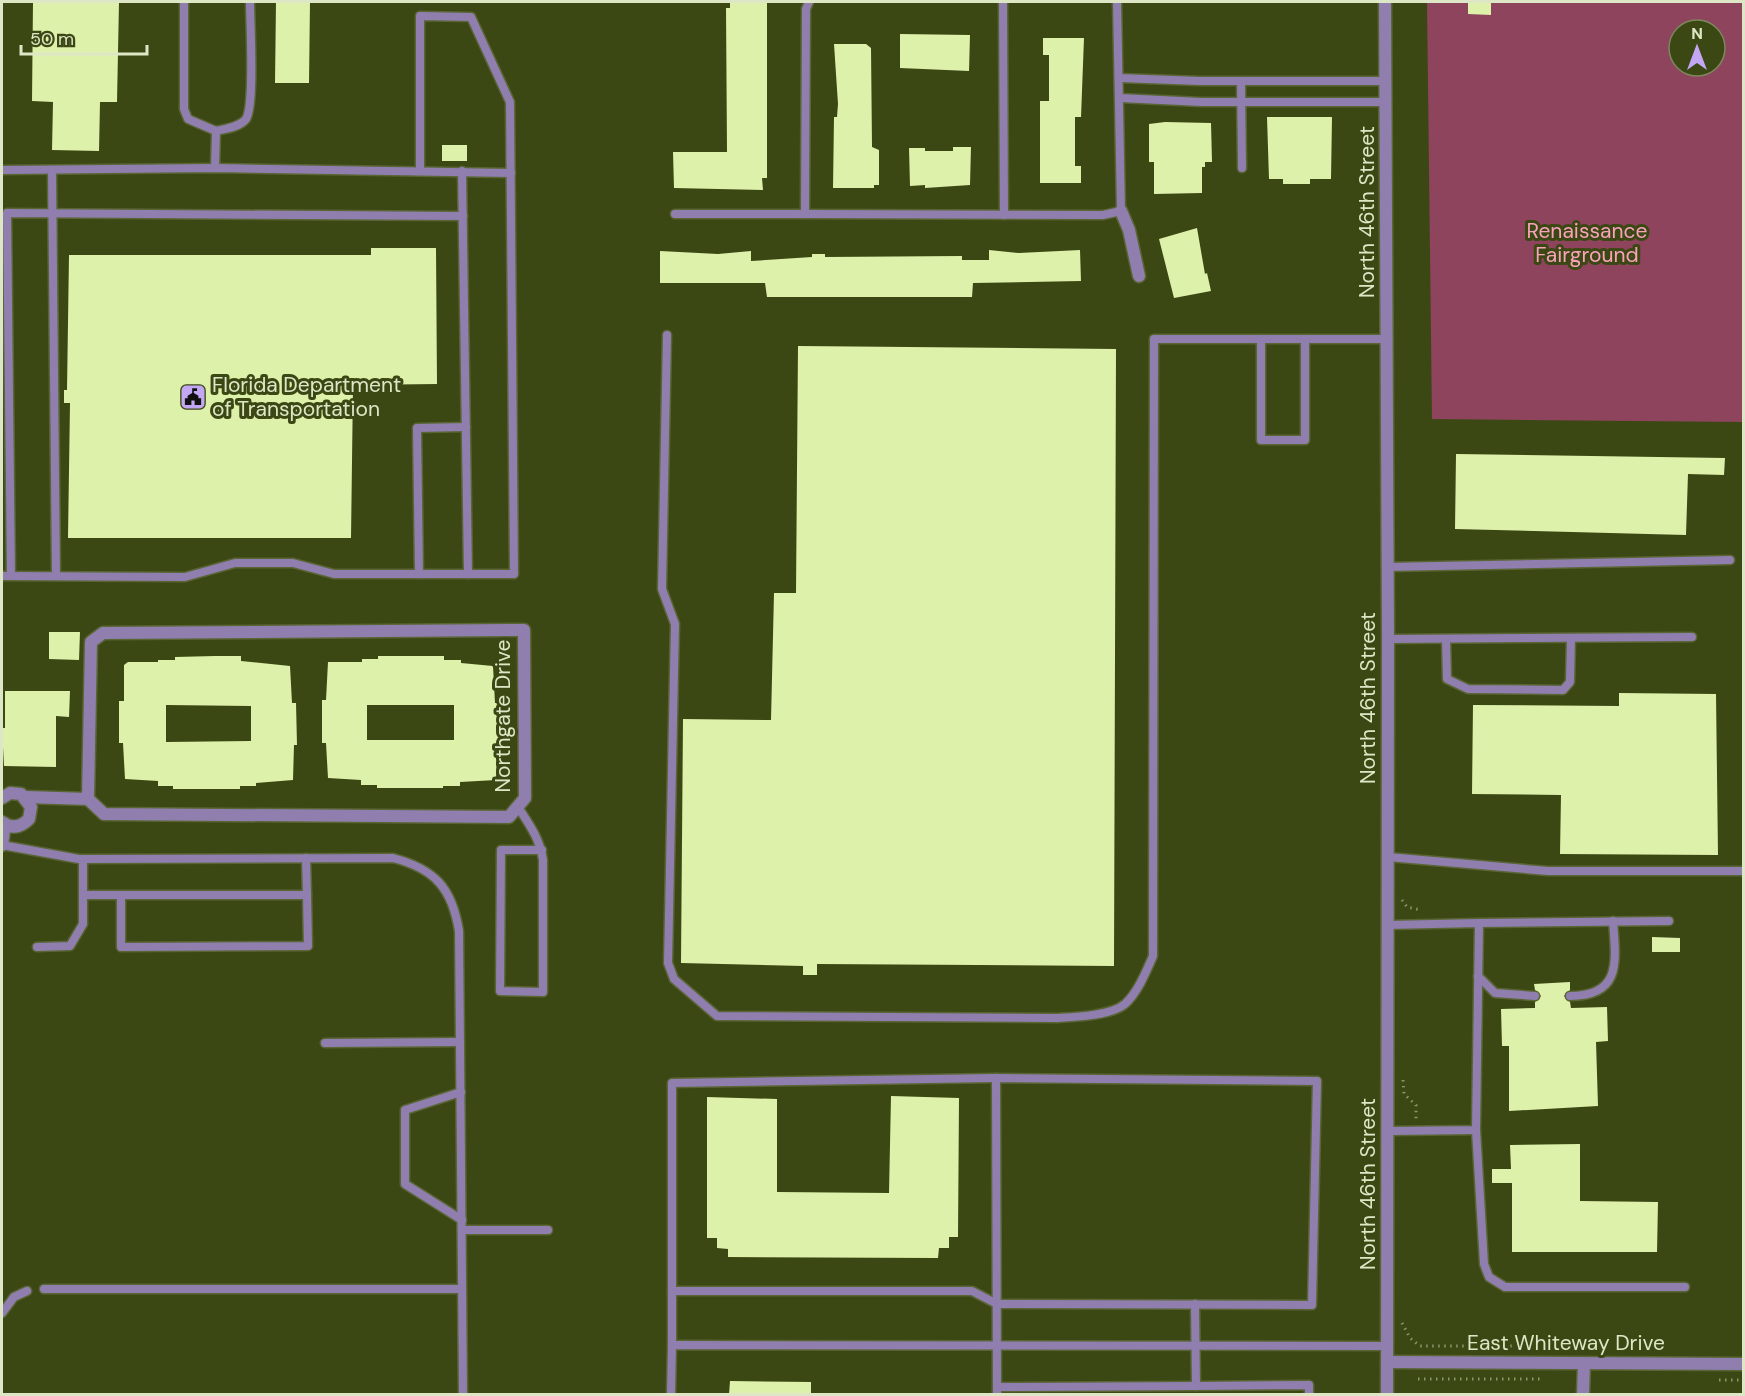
<svg xmlns="http://www.w3.org/2000/svg" width="1745" height="1396" font-family="'DM Sans',sans-serif">
  <style>
    .green { fill: #8d445c; fill-rule: evenodd }
    .building { fill: #def1aa; fill-rule: evenodd }
    .lines { fill: none; stroke-linecap: round; stroke-linejoin: round }
    .service-casing { stroke: #596534; stroke-width: 11 }
    .minor-casing { stroke: #596534; stroke-width: 15 }
    .tertiary-casing { stroke: #596534; stroke-width: 15 }
    .path { stroke: #8a956a; stroke-width: 3; stroke-dasharray: 1.5 4.5; stroke-linecap: butt }
    .service { stroke: #8f7eae; stroke-width: 8 }
    .minor { stroke: #8f7eae; stroke-width: 12 }
    .tertiary { stroke: #8f7eae; stroke-width: 12 }
    .labels { text-anchor: middle; stroke-width: 6; stroke-linejoin: round; paint-order: stroke }
    .street-label { font-size: 21px; fill: #dde7c5; stroke: #3c4814 }
    .park-label { font-size: 21px; fill: #faa2bc; stroke: #3c4814 }
    .poi-label { font-size: 21px; fill: #dde7c5; stroke: #3c4814; text-anchor: start }
  </style>
  <rect width="100%" height="100%" fill="#3c4814"/>
  <path class="green" d="M1427 2H1743V422L1432 419ZM1679 30H1715V66H1679Z"/>
  <g class="building">
    <polygon points="33,2 119,2 117,102 100,102 99,151 52,150 53,102 32,101"/>
    <polygon points="276,2 310,2 309,83 275,83"/>
    <polygon points="730,2 767,2 767,178 762,178 763,190 674,188 673,152 727,152 726,8 730,8"/>
    <polygon points="1468,2 1491,2 1491,15 1468,14"/>
    <polygon points="900,34 970,35 969,71 900,68"/>
    <polygon points="1043,38 1084,38 1081,117 1075,117 1075,166 1081,166 1081,183 1040,183 1040,101 1049,101 1049,55 1043,55"/>
    <polygon points="834,44 866,44 871,48 872,147 879,150 879,185 874,185 874,188 833,188 834,117 837,117 838,104"/>
    <polygon points="1267,117 1332,117 1331,179 1310,179 1310,184 1283,184 1283,179 1269,179"/>
    <polygon points="1165,122 1211,123 1212,162 1205,162 1205,167 1202,167 1202,193 1154,194 1154,162 1149,162 1149,124"/>
    <rect x="442" y="145" width="25" height="16"/>
    <polygon points="953,147 971,147 970,185 925,188 925,185 910,186 909,148 925,148 925,151 953,151"/>
    <polygon points="1197,228 1205,274 1207,273 1211,291 1174,298 1159,239"/>
    <polygon points="371,248 436,248 437,384 353,385 351,538 68,538 70,403 64,403 64,390 67,390 69,255 371,255"/>
    <polygon points="989,250 1019,253 1080,250 1081,281 973,283 972,297 767,297 765,283 660,283 660,251 718,254 751,251 751,261 812,257 812,254 825,254 825,257 962,256 962,260 989,260"/>
    <polygon points="798,346 1116,349 1114,966 817,964 817,975 803,975 803,966 681,963 683,719 771,720 774,593 796,593"/>
    <polygon points="1456,454 1725,458 1724,475 1688,474 1686,535 1455,529"/>
    <polygon points="49,632 80,632 79,660 49,659"/>
    <path d="M215 656H241V661L290 666 292 703H296L297 745H294L293 780 256 783V786H240V789H173V786H158V781L125 779 123 743H119V701H124V665L128 662H158V660H175V657ZM166 705 251 706V741L166 742Z"/>
    <path d="M378 656H444V660H461V663L493 666 495 703H500V744H497L496 780 460 782V786H443V788H377V785H361V780L328 778 326 743H322V700H326L328 662H362V659H378ZM367 705H454V740H367Z"/>
    <polygon points="5,691 70,691 69,717 56,716 56,767 4,766 2,728 5,728"/>
    <polygon points="1619,693 1716,694 1718,855 1560,854 1561,795 1472,794 1473,705 1619,706"/>
    <polygon points="1652,937 1680,938 1680,952 1652,952"/>
    <polygon points="1570,982 1570,990 1564,996 1570,1002 1571,1008 1607,1007 1608,1041 1596,1042 1598,1106 1509,1111 1509,1046 1502,1046 1501,1009 1535,1008 1535,1002 1541,996 1535,990 1534,984"/>
    <polygon points="891,1096 959,1098 958,1237 949,1237 949,1248 939,1248 938,1258 728,1257 728,1249 717,1248 717,1238 707,1238 707,1097 777,1099 777,1192 889,1193"/>
    <polygon points="1580,1144 1580,1201 1658,1202 1657,1252 1512,1252 1512,1183 1492,1183 1492,1169 1511,1169 1510,1145"/>
    <polygon points="730,1381 811,1382 811,1395 729,1395"/>
  </g>
  <g class="lines">
    <g class="service-casing">
      <g id="service">
        <path d="M184 2V109L188 119 216 131C225 129 240 127 246 119 255 105 250 23 250 2"/>
        <polyline points="1003,2 1004,215"/>
        <polyline points="1119,78 1200,81 1386,81"/>
        <polyline points="1241,81 1242,168"/>
        <polyline points="1120,98 1201,102 1386,102"/>
        <polyline points="215,168 216,131"/>
        <polyline points="2,170 215,168 511,173"/>
        <polyline points="52,170 56,576"/>
        <polyline points="462,171 468,574"/>
        <polyline points="675,214 805,214 806,9 809,2"/>
        <polyline points="805,214 1103,215 1121,211 1117,2"/>
        <path d="M667 335 662 589 675 624 668 963 674 979 717 1016 1056 1018C1073 1017 1111 1016 1125 1004 1138 992 1146 972 1153 956L1154 339H1387"/>
        <polyline points="1261,339 1261,440 1305,440 1305,339"/>
        <polyline points="1387,567 1730,560"/>
        <polyline points="419,574 417,428 466,427"/>
        <polyline points="2,576 185,577 235,563 293,563 334,574 514,574 510,102 471,17 420,16 420,169"/>
        <polyline points="11,576 7,213 463,216"/>
        <polyline points="1388,639 1692,637"/>
        <polyline points="1446,639 1447,679 1468,689 1563,690 1570,682 1571,638"/>
        <path d="M518 807C529 824 540 839 543 860V992L500 991 501 850H542"/>
        <path d="M2 845 79 859 393 858C435 869 452 888 459 931L463 1394"/>
        <polyline points="1388,857 1548,871 1744,871"/>
        <polyline points="84,895 307,895 306,858"/>
        <polyline points="121,895 121,947 308,946 307,895"/>
        <polyline points="1479,923 1669,921"/>
        <polyline points="37,947 70,946 83,924 83,859"/>
        <polyline points="1478,976 1495,993 1535,996"/>
        <path d="M1570 996C1622 996 1616 961 1613 921"/>
        <polyline points="325,1043 460,1042"/>
        <polyline points="461,1092 405,1110 405,1184 462,1220"/>
        <polyline points="1476,1130 1484,1264 1489,1277 1505,1287 1685,1287"/>
        <polyline points="1388,1131 1476,1130 1479,923 1388,925"/>
        <polyline points="462,1230 548,1230"/>
        <polyline points="44,1289 462,1289"/>
        <path d="M672 1291H972L997 1304 1312 1305 1317 1081 996 1078C997 1184 997 1289 997 1394"/>
        <polyline points="1195,1304 1196,1386 1309,1385 1309,1394"/>
        <polyline points="2,1313 14,1297 27,1291"/>
        <polyline points="672,1345 672,1083 996,1078"/>
        <polyline points="997,1387 1196,1386"/>
        <polyline points="671,1394 672,1345 1388,1346"/>
      </g>
    </g>
    <g class="minor-casing">
      <g id="minor">
        <polyline points="1121,211 1129,230 1139,276"/>
        <polyline points="26,797 88,799 91,642 103,633 524,630 525,798 509,817 104,814 88,799"/>
        <path d="M2 798 10 793 21 794 31 807 29 819C20 828 11 829 2 822"/>
        <polyline points="2,845 5,824"/>
        <polyline points="1387,1362 1744,1364"/>
        <polyline points="1583,1394 1584,1364"/>
      </g>
    </g>
    <g class="tertiary-casing">
      <polyline id="tertiary" points="1385,2 1388,639 1387,1394"/>
    </g>
    <g class="path">
      <polyline points="1402,900 1407,907 1421,910"/>
      <polyline points="1403,1080 1404,1094 1416,1105 1416,1119"/>
      <polyline points="1402,1323 1410,1338 1420,1346 1582,1346 1587,1349"/>
      <polyline points="1418,1379 1542,1379"/>
      <polyline points="1719,1380 1744,1380"/>
    </g>
    <use href="#service" class="service"/>
    <use href="#minor" class="minor"/>
    <use href="#tertiary" class="tertiary"/>
  </g>
  <defs>
    <g id="civic-square" transform="scale(1.35)"><rect x="-9" y="-9" width="18" height="18" rx="4" fill="#c3a7f2" stroke="#3c4814"/><path d="M-.6-6.5H3V-4.5H.6V-3L4-1V1h2V6H-6V1h2V-1L-.6-3ZM-1.2 2.5V6h2.4V2.5Z" fill="#111"/></g>
  </defs>
  <g fill-rule="evenodd">
    <use href="#civic-square" x="193" y="397"/>
  </g>
  <g class="labels">
    <g class="street-label">
      <text transform="translate(1367 212) rotate(-90)" y="7">North 46th Street</text>
      <text transform="translate(1368 698) rotate(-90)" y="7">North 46th Street</text>
      <text transform="translate(503 716) rotate(-90)" y="7">Northgate Drive</text>
      <text transform="translate(1368 1184) rotate(-90)" y="7">North 46th Street</text>
      <text x="1566" y="1350">East Whiteway Drive</text>
    </g>
    <g class="park-label">
      <text x="1587" y="238">Renaissance<tspan x="1587" dy="24">Fairground</tspan></text>
    </g>
    <g class="poi-label">
      <text x="212" y="392">Florida Department<tspan x="212" dy="24">of Transportation</tspan></text>
    </g>
  </g>
  <rect width="1745" height="1396" fill="none" stroke="#dde7c5" stroke-width="6"/>
  <g transform="translate(1697 48)"><circle r="28" fill="#3c4814" stroke="#7c885b" stroke-width="1.5"/>
  <path d="M0-4.5L10 22L0 15L-10 22Z" fill="#c3a7f2"/>
  <text y="-9" font-size="16" font-weight="bold" text-anchor="middle" fill="#dde7c5">N</text>
  </g>
  <path d="M21 45v9h126v-9" fill="none" stroke="#dde7c5" stroke-width="3"/>
  <text x="30" y="45" font-size="18" fill="#dde7c5" stroke="#3c4814" stroke-width="4.5" paint-order="stroke">50 m</text>
</svg>
